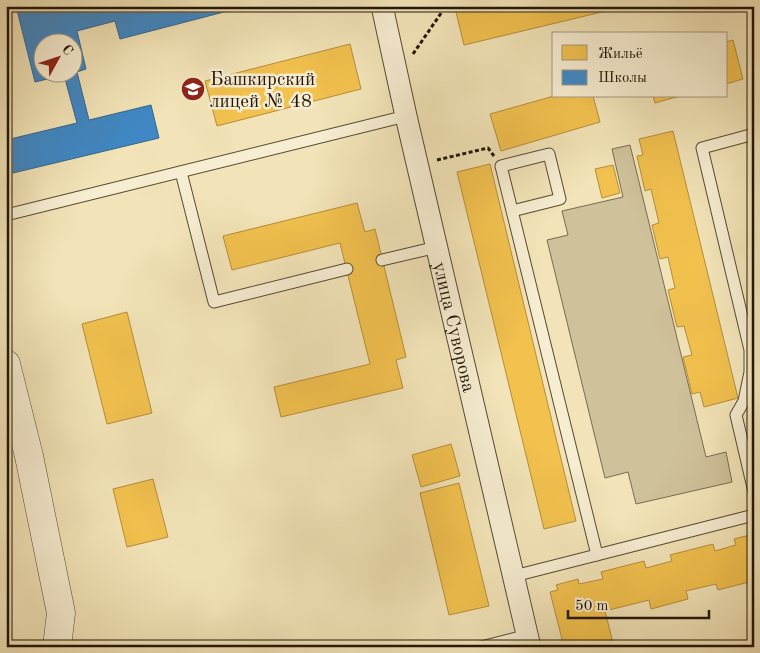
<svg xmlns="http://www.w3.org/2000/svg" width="760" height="653" font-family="'Old Standard TT',serif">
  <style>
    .green { fill: #cfc19a; stroke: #786c51 }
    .homes { fill: #f2c14e; stroke: #b48e39 }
    .schools { fill: #3f88c5; stroke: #36668c; fill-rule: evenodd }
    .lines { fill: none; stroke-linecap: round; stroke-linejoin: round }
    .service-casing { stroke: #564a34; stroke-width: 13 }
    .minor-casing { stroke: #564a34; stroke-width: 23 }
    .tertiary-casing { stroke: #564a34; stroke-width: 29 }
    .path { stroke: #221608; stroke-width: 3; stroke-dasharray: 4 2.5; stroke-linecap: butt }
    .service { stroke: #f7edd1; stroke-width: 11 }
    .minor { stroke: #f7edd1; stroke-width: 21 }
    .tertiary { stroke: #f7edd1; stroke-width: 28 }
    .labels { text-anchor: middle; stroke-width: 5; stroke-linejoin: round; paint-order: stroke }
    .poi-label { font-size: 19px; fill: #221608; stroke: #f7edd1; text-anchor: start }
    .street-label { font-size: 19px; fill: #221608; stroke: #f7edd1 }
  </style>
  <rect width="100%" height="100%" fill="#f2e4b8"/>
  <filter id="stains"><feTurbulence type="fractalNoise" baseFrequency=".004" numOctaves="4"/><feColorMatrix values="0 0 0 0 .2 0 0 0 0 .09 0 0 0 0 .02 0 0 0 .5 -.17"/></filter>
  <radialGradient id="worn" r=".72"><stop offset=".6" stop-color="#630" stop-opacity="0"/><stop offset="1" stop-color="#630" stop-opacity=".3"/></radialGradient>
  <polygon class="green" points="630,145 706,457 726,452 732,482 636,504 628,472 605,478 547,240 568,235 562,211 623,197 612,149"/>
  <g class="homes">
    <polygon points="463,6 627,6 464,45 455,8"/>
    <polygon points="733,40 743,79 726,84 726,42"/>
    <polygon points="350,44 361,89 217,126 205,81"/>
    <polygon points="554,96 593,96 600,122 501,151 490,114"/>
    <polygon points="653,96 680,96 655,103"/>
    <polygon points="673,131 738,398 704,407 700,392 692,394 683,357 692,355 684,326 677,327 668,290 675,288 668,257 660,259 652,225 659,223 651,189 645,191 637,156 643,155 639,139"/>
    <polygon points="490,164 576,521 544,529 457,172"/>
    <polygon points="613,165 620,193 602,198 595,169"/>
    <polygon points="357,203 365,232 375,229 406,357 396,360 403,388 281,417 274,387 370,364 340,243 232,270 223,236"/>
    <polygon points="127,312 152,413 107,424 82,324"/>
    <polygon points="451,444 460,476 421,487 412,455"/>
    <polygon points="153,479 168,537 127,547 113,489"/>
    <polygon points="459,483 489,606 449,615 420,493"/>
    <polygon points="754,534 754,574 751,575 753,581 718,590 716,584 686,591 688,599 651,609 649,600 605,611 614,647 564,647 550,592 558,590 556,585 578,579 579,584 603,579 601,572 644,561 646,568 672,561 670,555 713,544 715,551 736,545 734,539"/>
  </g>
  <path class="schools" d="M16 6H247L120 39 115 21 77 31 86 69 77 72 89 120 151 105 159 138 13 173 6 140 77 123 64 75 35 82ZM42 42H72V72H42Z"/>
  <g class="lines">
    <g class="service-casing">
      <g id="service">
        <polyline points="754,134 702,148 750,350 750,372 744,401 736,415 754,492"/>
        <polyline points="181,172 214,302 347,269"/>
        <polyline points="512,211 560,199 549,154 501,166 597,555"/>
        <polyline points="6,215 406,116"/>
        <polyline points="382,260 437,247"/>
        <polyline points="514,576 754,515"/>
        <polyline points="481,647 528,635"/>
      </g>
    </g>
    <g class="minor-casing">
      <g id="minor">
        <path id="s1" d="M382 6 406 116 530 647"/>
      </g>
    </g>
    <g class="tertiary-casing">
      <polyline id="tertiary" points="6,364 29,456 61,613 57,647"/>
    </g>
    <g class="path">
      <polyline points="413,54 446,6"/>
      <polyline points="437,160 488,148 494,156"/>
    </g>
    <use href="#service" class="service"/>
    <use href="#minor" class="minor"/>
    <use href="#tertiary" class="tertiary"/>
  </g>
  <defs>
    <g id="school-disc" transform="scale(1.25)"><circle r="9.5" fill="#8f2418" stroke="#f7edd1"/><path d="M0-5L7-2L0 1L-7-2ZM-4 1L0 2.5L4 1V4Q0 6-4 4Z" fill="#fff"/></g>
  </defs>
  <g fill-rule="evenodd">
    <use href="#school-disc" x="193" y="89"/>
  </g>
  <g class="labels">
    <g class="poi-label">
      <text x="210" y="85">Башкирский<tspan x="210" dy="22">лицей № 48</tspan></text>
    </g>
    <g class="street-label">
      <text dy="7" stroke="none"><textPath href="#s1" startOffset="329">улица Суворова</textPath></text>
    </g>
  </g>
  <rect width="760" height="653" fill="none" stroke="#f2e4b8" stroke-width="25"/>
  <rect x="8" y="8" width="745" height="638" fill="none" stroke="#221608" stroke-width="2.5"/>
  <rect x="12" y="12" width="735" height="628" fill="none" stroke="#221608"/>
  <rect x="552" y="32" width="175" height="65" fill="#f7edd1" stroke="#a29781"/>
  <rect x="562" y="45" width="25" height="15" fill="#f2c14e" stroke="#a29781"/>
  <text x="598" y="58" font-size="15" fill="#221608">Жильё</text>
  <rect x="562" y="70" width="25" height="15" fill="#3f88c5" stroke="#a29781"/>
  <text x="598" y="82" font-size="15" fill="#221608">Школы</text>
  <g transform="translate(58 58) rotate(50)"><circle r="24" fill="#f7edd1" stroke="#a29781"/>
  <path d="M0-4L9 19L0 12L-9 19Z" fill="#8f2418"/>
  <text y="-8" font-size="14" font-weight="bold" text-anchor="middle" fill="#221608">С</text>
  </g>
  <path d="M568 610v8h141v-8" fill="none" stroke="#221608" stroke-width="2.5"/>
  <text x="575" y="610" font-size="15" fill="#221608" stroke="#f7edd1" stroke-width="4" paint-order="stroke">50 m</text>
  <rect width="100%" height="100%" filter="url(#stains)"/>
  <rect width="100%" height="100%" fill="url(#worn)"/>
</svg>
